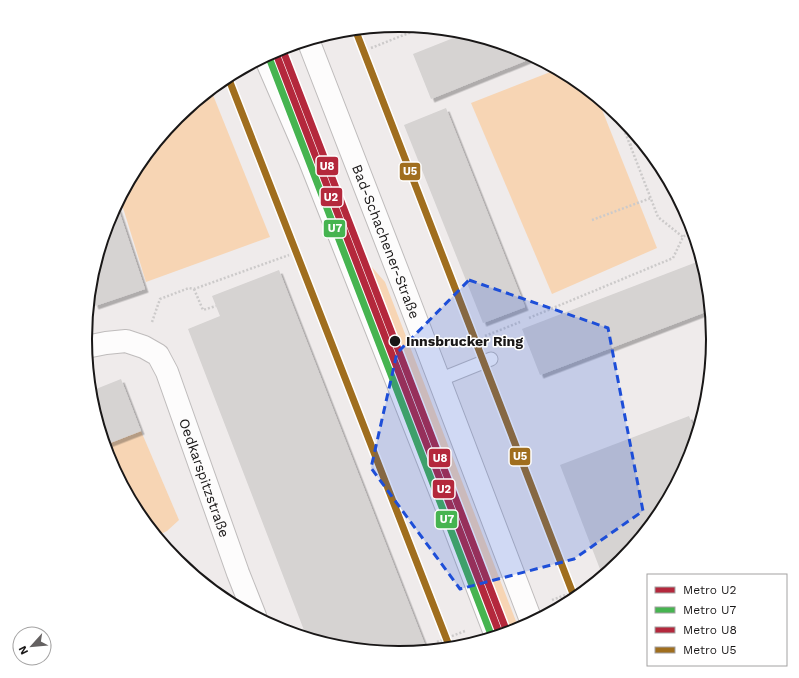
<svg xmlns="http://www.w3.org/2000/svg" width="799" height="678" font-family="'Work Sans',sans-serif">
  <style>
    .green { fill: #f7d5b4 }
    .building { fill: #d6d3d2; filter: url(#shadow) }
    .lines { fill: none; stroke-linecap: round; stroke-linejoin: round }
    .service-casing { stroke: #bfbcbc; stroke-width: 15 }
    .minor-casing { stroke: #bfbcbc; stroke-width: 24 }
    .secondary-casing { stroke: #bfbcbc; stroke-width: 24 }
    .path { stroke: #cccaca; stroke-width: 2.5; stroke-dasharray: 2 2; stroke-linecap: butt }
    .service { stroke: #fdfcfc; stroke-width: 13 }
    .minor { stroke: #fdfcfc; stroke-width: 22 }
    .secondary { stroke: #fdfcfc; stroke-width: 22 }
    .metro-1-casing { stroke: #fff; stroke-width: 10 }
    .metro-2-casing { stroke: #fff; stroke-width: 10 }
    .metro-3-casing { stroke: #fff; stroke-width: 10 }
    .metro-4-casing { stroke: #fff; stroke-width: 10 }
    .metro-1 { stroke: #b4283c; stroke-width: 7 }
    .metro-2 { stroke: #46b450; stroke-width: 7 }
    .metro-3 { stroke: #b4283c; stroke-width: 7 }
    .metro-4 { stroke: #a06e1e; stroke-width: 7 }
    .marked { fill: #1d4ed8; fill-opacity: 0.2; stroke: #1d4ed8; stroke-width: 3; stroke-dasharray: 8 5; stroke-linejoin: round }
    .stop-dot { fill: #191717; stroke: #fff; stroke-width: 1.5 }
    .labels { text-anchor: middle; stroke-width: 3; stroke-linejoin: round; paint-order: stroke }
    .street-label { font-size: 14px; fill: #191717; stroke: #fff }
    .stop-label { font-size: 14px; font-weight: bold; fill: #191717; stroke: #fff; text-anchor: start }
    .rim { fill: none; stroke: #191717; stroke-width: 2 }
    .line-badge { stroke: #fff; stroke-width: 1.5 }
    .badge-label { font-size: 11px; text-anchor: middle; font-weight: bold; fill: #fff }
  </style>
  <defs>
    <filter id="shadow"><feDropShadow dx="3.5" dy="3.5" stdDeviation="0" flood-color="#0004"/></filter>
  </defs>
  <rect width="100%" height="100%" fill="#efebeb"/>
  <g class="green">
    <polygon points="284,48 370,265 385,282 519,629 508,633 462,512 293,84 278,49"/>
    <polygon points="558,69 574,78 597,97 657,248 552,294 471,103"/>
    <polygon points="211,90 270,237 146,282 120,198 139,164 178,117"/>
    <polygon points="141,431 179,520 167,531 157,536 138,513 109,459 105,445"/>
  </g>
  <g class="building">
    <polygon points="466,33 520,49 535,57 431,99 413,54"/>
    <polygon points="446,108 525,307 483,323 404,125"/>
    <polygon points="117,205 145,289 95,306 90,292 92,278 109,219"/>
    <polygon points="702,260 708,278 711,310 540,375 522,329"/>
    <polygon points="279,270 291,301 427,650 399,653 338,647 307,638 188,329 220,316 212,296"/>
    <polygon points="121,379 141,431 105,445 91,400 91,391"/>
    <polygon points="689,416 697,436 690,459 660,514 621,561 603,577 560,465"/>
  </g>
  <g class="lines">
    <g class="service-casing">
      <polyline id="service" points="439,380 491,359"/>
    </g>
    <g class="minor-casing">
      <g id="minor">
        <path id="s1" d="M86 347 106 343 126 341 144 347 158 355 167 372 238 573 255 616"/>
      </g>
    </g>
    <g class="secondary-casing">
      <g id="secondary">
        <path id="s2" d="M308 40 406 293 532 623"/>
        <polyline points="265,57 310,161 450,516 496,636"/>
      </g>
    </g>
    <g class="path">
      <polyline points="371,48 424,27"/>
      <polyline points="618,114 658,217 683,237"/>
      <polyline points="630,145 641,140"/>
      <polyline points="592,220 651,198"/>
      <polyline points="194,289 203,310 216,306"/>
      <polyline points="529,318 673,258 683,237 693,229"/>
      <polyline points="152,322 160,299 189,288 194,289 289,255"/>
      <polyline points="485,336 520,322"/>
      <polyline points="706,387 708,398"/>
      <polyline points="552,600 576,591"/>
      <polyline points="437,642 465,631"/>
    </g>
    <use href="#service" class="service"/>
    <use href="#minor" class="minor"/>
    <use href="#secondary" class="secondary"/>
    <g class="metro-1-casing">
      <polyline id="metro-1" points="275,51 500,635"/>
    </g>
    <g class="metro-2-casing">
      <polyline id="metro-2" points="268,55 492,637"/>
    </g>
    <g class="metro-3-casing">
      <polyline id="metro-3" points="282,48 507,632"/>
    </g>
    <g class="metro-4-casing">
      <g id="metro-4">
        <polyline points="355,29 575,599"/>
        <polyline points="228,77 450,648"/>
      </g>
    </g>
    <use href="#metro-1" class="metro-1"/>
    <use href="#metro-2" class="metro-2"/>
    <use href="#metro-3" class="metro-3"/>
    <use href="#metro-4" class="metro-4"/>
  </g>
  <path class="marked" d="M469 280 608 328 643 511 574 559 460 589 371 468 397 353Z"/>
  <circle class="stop-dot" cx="395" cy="341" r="6"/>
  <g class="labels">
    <g class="street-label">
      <text dy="5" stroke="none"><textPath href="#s2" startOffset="216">Bad-Schachener-Straße</textPath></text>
      <text dy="5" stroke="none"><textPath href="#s1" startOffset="207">Oedkarspitzstraße</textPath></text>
    </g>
    <g class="stop-label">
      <text x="406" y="346">Innsbrucker Ring</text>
    </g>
  </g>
  <path d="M0 0H799V678H0ZM92 339a307 307 0 1 1 614 0a307 307 0 1 1-614 0Z" fill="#fff" fill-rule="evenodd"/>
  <path class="rim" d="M92 339a307 307 0 1 1 614 0a307 307 0 1 1-614 0Z"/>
  <g class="line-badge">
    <rect x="316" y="156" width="23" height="20" rx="4" fill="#b4283c"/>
    <rect x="399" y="162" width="22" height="19" rx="4" fill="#a06e1e"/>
    <rect x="320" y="187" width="23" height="20" rx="4" fill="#b4283c"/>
    <rect x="323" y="219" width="23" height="19" rx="4" fill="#46b450"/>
    <rect x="509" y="447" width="22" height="19" rx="4" fill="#a06e1e"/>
    <rect x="428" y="448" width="23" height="20" rx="4" fill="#b4283c"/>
    <rect x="432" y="479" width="23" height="20" rx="4" fill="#b4283c"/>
    <rect x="435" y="510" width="23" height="19" rx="4" fill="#46b450"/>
  </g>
  <g class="badge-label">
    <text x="327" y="170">U8</text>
    <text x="410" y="175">U5</text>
    <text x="331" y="201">U2</text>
    <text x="335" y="232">U7</text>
    <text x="520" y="460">U5</text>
    <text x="440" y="462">U8</text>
    <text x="444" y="493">U2</text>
    <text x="447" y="523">U7</text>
  </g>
  <rect x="647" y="574" width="140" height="92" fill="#ffffff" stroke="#a3a2a2"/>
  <rect x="655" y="587" width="20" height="6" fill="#b4283c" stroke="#a3a2a2"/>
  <text x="683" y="594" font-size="12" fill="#191717">Metro U2</text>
  <rect x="655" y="607" width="20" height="6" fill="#46b450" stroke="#a3a2a2"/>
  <text x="683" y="614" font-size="12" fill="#191717">Metro U7</text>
  <rect x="655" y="627" width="20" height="6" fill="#b4283c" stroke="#a3a2a2"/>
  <text x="683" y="634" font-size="12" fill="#191717">Metro U8</text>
  <rect x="655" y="647" width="20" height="6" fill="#a06e1e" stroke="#a3a2a2"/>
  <text x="683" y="654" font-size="12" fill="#191717">Metro U5</text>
  <g transform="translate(32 646) rotate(243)"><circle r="19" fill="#ffffff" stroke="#a3a2a2"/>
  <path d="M0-3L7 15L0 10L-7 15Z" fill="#646161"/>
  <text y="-6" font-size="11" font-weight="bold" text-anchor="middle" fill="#191717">N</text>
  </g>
</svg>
